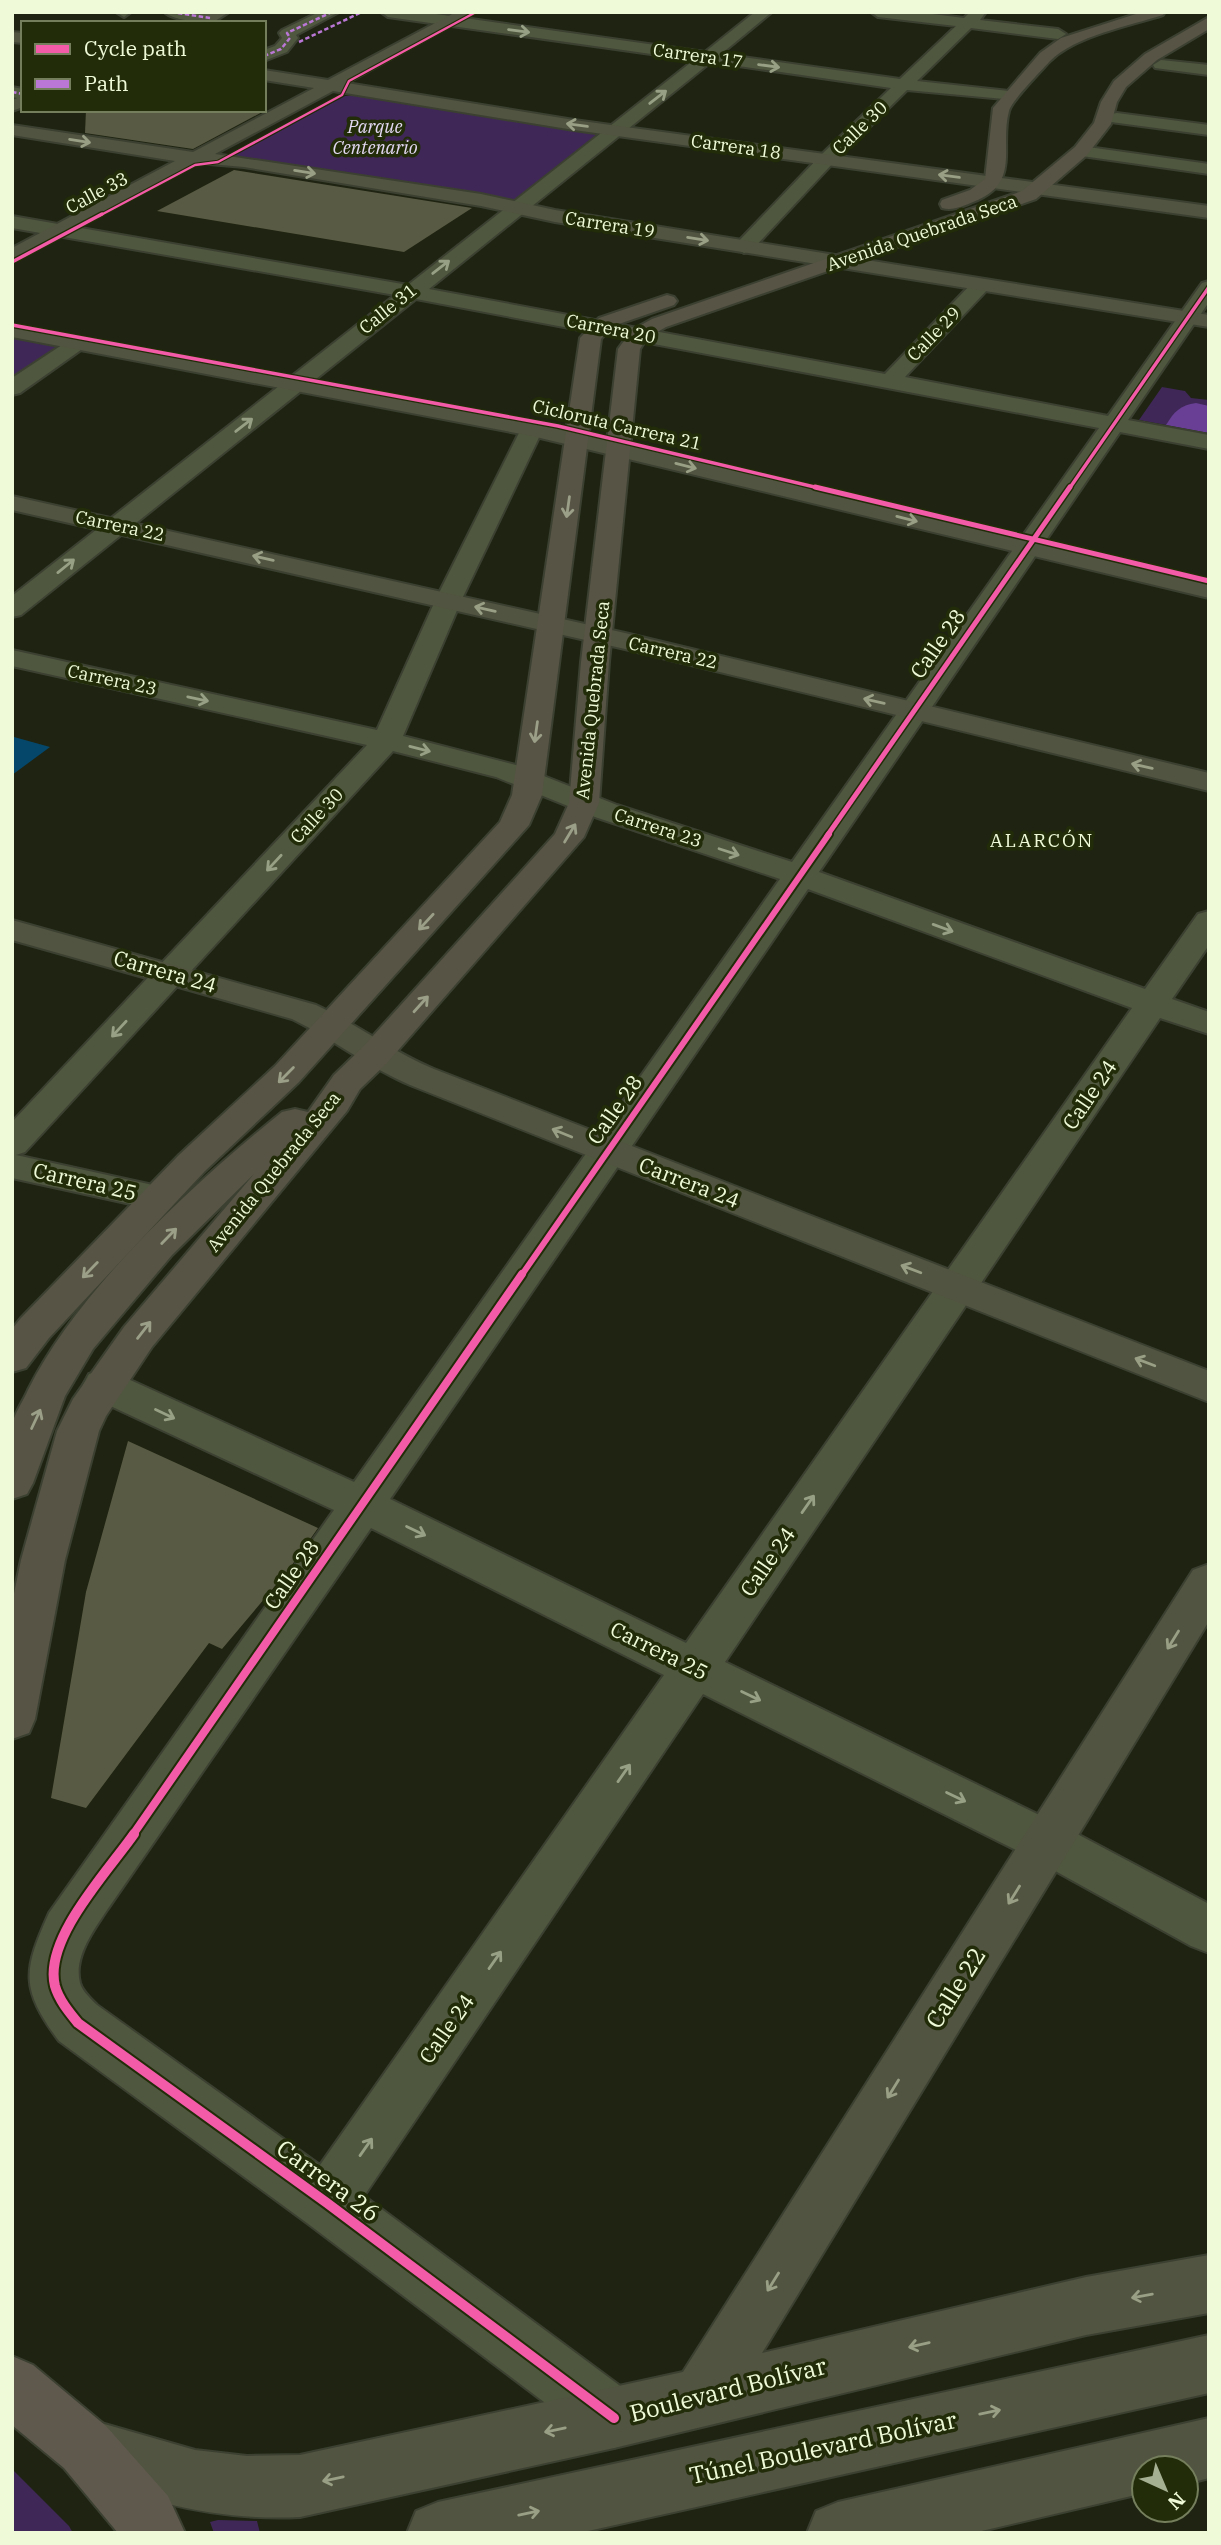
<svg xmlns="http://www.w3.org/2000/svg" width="1221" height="2545" font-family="'IBM Plex Serif',serif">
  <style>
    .green { fill: #3f2757 }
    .forest { fill: #683f94 }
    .water { fill: #05476b }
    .building { fill: #595a44 }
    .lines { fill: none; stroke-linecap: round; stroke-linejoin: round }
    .street-casing { stroke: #3b4031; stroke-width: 4 }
    .secondary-casing { stroke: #3b4031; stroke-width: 4 }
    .primary-casing { stroke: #3b4031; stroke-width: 4 }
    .highway-casing { stroke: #3b4031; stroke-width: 4 }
    .street { fill: #50573f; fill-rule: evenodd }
    .secondary { fill: #515440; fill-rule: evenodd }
    .primary { fill: #575445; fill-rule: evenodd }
    .highway { fill: #5f594d; fill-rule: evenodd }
    .quiet { stroke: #ba77d6; stroke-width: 2.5; stroke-dasharray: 4.5 2.5; stroke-linecap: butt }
    .cycleway-far5-casing { stroke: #222c09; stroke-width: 4.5 }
    .cycleway-far4-casing { stroke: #222c09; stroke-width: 6 }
    .cycleway-far3-casing { stroke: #222c09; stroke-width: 8 }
    .cycleway-far2-casing { stroke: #222c09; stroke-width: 10 }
    .cycleway-far1-casing { stroke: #222c09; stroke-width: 12 }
    .cycleway-casing { stroke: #222c09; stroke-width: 14 }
    .cycleway-far5 { stroke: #f35aa7; stroke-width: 2.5 }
    .cycleway-far4 { stroke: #f35aa7; stroke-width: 3.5 }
    .cycleway-far3 { stroke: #f35aa7; stroke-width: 5 }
    .cycleway-far2 { stroke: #f35aa7; stroke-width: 6 }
    .cycleway-far1 { stroke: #f35aa7; stroke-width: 8 }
    .cycleway { stroke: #f35aa7; stroke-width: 10 }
    .oneway { stroke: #97a084 }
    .oneway2 { stroke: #989f84 }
    .oneway3 { stroke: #9b9f87 }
    .labels { text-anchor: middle; stroke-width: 7; stroke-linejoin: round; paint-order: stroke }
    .far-street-label { font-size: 18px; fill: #eefad8; stroke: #222c09 }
    .far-park-label { font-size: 18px; font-style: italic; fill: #e3d8f3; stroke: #222c09 }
    .far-neighbourhood-label { font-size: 19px; letter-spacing: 2px; fill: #eefad8; stroke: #222c09 }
    .street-label { font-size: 21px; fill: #eefad8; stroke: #222c09 }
    .near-street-label { font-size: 24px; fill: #eefad8; stroke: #222c09 }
  </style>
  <rect width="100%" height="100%" fill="#1e2411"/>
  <g class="green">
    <polygon points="366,95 600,132 514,200 234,156 345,96"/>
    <polygon points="12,335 65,345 12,380"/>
    <polygon points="1162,387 1185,391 1191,398 1209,400 1209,433 1139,420"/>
    <polygon points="12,2469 69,2526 73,2533 12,2533"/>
    <polygon points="218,2520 257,2521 260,2533 214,2533 210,2522"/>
  </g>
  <path class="forest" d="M1196 403 1209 406V433L1166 425C1174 412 1180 405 1196 403Z"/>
  <polygon class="water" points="14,737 50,747 12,775 12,739"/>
  <g class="building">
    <polygon points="86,110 266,110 193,149 85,133"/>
    <polygon points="234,170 472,208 404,252 157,211"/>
    <polygon points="128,1441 318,1528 287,1572 222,1649 209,1643 86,1808 51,1798 86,1592"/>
  </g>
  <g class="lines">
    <g class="street-casing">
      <g id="street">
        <polygon points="116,12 131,12 124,17"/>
        <path d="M164 12 215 15 218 18C208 26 173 20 164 12Z"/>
        <polygon points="319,12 339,12 296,35 298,38 287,52 264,61 264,50 275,46 282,38 279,33 282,30"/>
        <path d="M381 12H422L705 52 755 12H772L721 54 900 79 956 26 878 17 871 12H917L964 18 970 12H986L980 20 1058 29 1066 34 1058 39 971 28 917 81 1009 91 1015 92 1017 96 1015 100 907 90 833 163 751 251 744 253 734 247 737 243 821 155 891 88 711 62 429 289 885 374 974 281H988L991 285 988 289 905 377 1108 416 1202 283 1209 281V302L1128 420 1209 435V449L1120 432 819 872 1145 989 1198 914 1209 911V945L1172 999 1209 1012V1034L1160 1018 725 1662 1064 1827 1209 1904V1953L1191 1946 1030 1857 703 1694 364 2196 635 2397 644 2418 635 2439 614 2448 593 2439 307 2223 59 2041C20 1988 23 1971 49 1913L334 1510 89 1396 83 1385 89 1374 103 1370 117 1374 354 1482 780 879 595 817 496 777 393 751 25 1152 16 1155 171 1189 177 1198 171 1207 158 1210 12 1178V1122L367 745 12 666V650L377 730 435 601 521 429 524 424H540L543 429 461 601 403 736 516 765 617 805 792 862 1099 428 416 299 21 615 12 617V596L395 295 12 228V216L408 285 694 60 388 17ZM808 889 1132 1008 686 1643 390 1499ZM371 1528 664 1675 320 2165 97 2005C91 1999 82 1991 80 1983 73 1957 94 1930 107 1910Z"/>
        <polygon points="1161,60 1209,65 1209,75 1155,68 1153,65"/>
        <polygon points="12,87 23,89 23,99 12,97"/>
        <polygon points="1117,113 1209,125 1209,135 1111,122 1108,118 1111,114"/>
        <polygon points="1081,146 1209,164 1209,174 1075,155 1072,151"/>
        <polygon points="78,337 85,339 89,343 85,347 20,393 12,395 12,378 71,339"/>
      </g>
    </g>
    <g class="secondary-casing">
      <g id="secondary">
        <polygon points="209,12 229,12 212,23 192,23"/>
        <polygon points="456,12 475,12 347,83 574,120 1209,206 1209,218 574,130 333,91 215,154 481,194 555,210 1209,315 1209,327 555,222 481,206 244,167 198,163 12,262 12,248 175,161 12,135 12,125 193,152 314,88 264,80 264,70 328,80"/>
        <polygon points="12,32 23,33 23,43 12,42"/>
        <polygon points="23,96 23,107 12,111 12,100"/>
        <polygon points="12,325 532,422 1209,582 1209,598 532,436 12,337"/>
        <polygon points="12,496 625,633 1209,773 1209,791 625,649 12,510"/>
        <path d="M12 920 316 1005C357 1024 392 1052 434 1069L1209 1371V1402L410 1085C368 1067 333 1039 292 1019L12 940Z"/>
        <path d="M1209 1564V1621L762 2353 1086 2277 1209 2255V2313L1086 2335 614 2448 300 2517C221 2521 146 2503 73 2472L64 2451 73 2430 94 2421 195 2450 247 2456 300 2455 683 2372 1193 1570Z"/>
        <polygon points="1209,2335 1209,2393 579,2533 407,2533 416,2511 438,2502"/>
        <polygon points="1209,2418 1209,2478 1186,2484 1186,2468 1144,2468 1144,2493 973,2533 807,2533 816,2511 838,2502"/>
      </g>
    </g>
    <g class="primary-casing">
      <g id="primary">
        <path d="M1142 12H1165L1163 15C1129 26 1075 36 1050 61 1041 71 1012 100 1009 111 999 148 1022 183 973 202 963 206 953 211 942 208L940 204 942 200 970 190 985 179 993 108 1040 53 1061 38Z"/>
        <path d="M1209 17V29L1157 60 1126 87 1117 102 1111 124 1087 155 1036 199 666 327 647 338 640 349 609 662 599 803 584 837 387 1063 360 1089 347 1111 152 1347 106 1416 99 1431 65 1560 35 1719 29 1733 12 1739V1603L21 1560 57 1431 73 1399 124 1327 254 1174 172 1255 93 1349 65 1396 33 1483 27 1494 12 1499C12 1477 8 1445 12 1424 15 1413 23 1401 28 1390 79 1288 194 1183 282 1112L295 1109 308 1112 334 1075 363 1047 555 834 569 803 581 662 618 349 632 330 652 319 1022 191 1075 147 1094 123 1101 102 1114 81 1145 54Z"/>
        <polygon points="667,295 674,297 677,301 674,305 613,326 601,339 542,795 529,825 299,1082 205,1171 49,1338 26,1368 12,1372 12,1329 21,1318 179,1155 275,1066 500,822 512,795 580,338 599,318"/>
      </g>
    </g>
    <g class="highway-casing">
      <polygon id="highway" points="12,2356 33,2365 106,2426 168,2496 185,2533 118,2533 64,2468 12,2425"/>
    </g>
    <use href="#street" class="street"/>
    <use href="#secondary" class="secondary"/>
    <use href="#primary" class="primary"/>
    <use href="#highway" class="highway"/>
    <g class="quiet">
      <polyline points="171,12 210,18"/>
      <polyline points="299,42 362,12"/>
      <polyline points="264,56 281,49 290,38 287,33 332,12"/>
      <polyline points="12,92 23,94"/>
    </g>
    <g class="cycleway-far5-casing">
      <polyline id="cycleway-far5" points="99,216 195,165 218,162 342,95 349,81 476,12"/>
    </g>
    <g class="cycleway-far4-casing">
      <g id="cycleway-far4">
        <polyline points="12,262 102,214"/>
        <polyline points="12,325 558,426 823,489"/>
        <polyline points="1069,489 1209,287"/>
      </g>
    </g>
    <g class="cycleway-far3-casing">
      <g id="cycleway-far3">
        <polyline points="815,487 1209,581"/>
        <polyline points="827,836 1070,487"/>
      </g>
    </g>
    <g class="cycleway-far2-casing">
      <polyline id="cycleway-far2" points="521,1276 829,834"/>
    </g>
    <g class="cycleway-far1-casing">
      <polyline id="cycleway-far1" points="132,1836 522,1274"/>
    </g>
    <g class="cycleway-casing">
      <path id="cycleway" d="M134 1834C109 1870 43 1939 55 1986 59 2000 69 2012 78 2023L327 2203 614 2418"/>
    </g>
    <use href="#cycleway-far5" class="cycleway-far5"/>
    <use href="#cycleway-far4" class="cycleway-far4"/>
    <use href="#cycleway-far3" class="cycleway-far3"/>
    <use href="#cycleway-far2" class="cycleway-far2"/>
    <use href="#cycleway-far1" class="cycleway-far1"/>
    <use href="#cycleway" class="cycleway"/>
  </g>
  <defs><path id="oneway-shaft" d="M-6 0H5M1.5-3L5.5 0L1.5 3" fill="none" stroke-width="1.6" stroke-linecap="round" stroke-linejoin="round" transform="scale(1.75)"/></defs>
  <g class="oneway">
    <use href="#oneway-shaft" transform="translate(519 31) rotate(8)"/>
    <use href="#oneway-shaft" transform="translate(769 66) rotate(8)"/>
    <use href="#oneway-shaft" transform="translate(658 97) rotate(-38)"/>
    <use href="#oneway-shaft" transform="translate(441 267) rotate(-38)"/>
    <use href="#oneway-shaft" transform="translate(244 425) rotate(-38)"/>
    <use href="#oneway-shaft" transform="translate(66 566) rotate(-39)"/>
    <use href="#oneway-shaft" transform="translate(198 699) rotate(12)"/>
    <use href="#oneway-shaft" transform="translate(420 749) rotate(14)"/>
    <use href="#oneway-shaft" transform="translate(729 852) rotate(18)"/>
    <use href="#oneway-shaft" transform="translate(274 863) rotate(133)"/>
    <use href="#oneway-shaft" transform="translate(943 928) rotate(20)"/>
    <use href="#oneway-shaft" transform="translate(119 1029) rotate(133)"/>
    <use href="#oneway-shaft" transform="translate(165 1414) rotate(25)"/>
    <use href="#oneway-shaft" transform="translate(808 1504) rotate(-55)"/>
    <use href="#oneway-shaft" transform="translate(416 1531) rotate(26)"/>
    <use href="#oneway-shaft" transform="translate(751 1696) rotate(26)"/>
    <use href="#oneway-shaft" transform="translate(624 1773) rotate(-55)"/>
    <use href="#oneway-shaft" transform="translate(956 1797) rotate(26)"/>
    <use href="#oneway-shaft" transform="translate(495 1960) rotate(-55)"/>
    <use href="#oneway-shaft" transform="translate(366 2147) rotate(-55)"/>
  </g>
  <g class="oneway2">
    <use href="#oneway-shaft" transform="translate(577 125) rotate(-172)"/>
    <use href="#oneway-shaft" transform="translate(80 141) rotate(9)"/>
    <use href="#oneway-shaft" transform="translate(305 172) rotate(9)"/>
    <use href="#oneway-shaft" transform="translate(949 176) rotate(-172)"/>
    <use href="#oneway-shaft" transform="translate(698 239) rotate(9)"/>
    <use href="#oneway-shaft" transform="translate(686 466) rotate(14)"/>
    <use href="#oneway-shaft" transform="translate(907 519) rotate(14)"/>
    <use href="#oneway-shaft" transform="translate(263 558) rotate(-167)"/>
    <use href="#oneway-shaft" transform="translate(485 609) rotate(-167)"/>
    <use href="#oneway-shaft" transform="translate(874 701) rotate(-167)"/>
    <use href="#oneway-shaft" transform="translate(1142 766) rotate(-167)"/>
    <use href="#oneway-shaft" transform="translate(562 1133) rotate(-158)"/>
    <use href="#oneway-shaft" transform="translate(911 1269) rotate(-159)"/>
    <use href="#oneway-shaft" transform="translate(1145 1362) rotate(-159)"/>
    <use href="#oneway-shaft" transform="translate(1173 1640) rotate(122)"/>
    <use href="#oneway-shaft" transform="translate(1014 1895) rotate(122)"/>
    <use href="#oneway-shaft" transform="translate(893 2089) rotate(122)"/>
    <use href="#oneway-shaft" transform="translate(773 2282) rotate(122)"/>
    <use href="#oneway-shaft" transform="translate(1142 2296) rotate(170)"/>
    <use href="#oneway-shaft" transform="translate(919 2345) rotate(167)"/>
    <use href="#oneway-shaft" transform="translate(990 2412) rotate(-12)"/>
    <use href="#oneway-shaft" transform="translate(555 2430) rotate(168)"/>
    <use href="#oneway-shaft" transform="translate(333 2479) rotate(168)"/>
    <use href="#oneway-shaft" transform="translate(529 2513) rotate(-12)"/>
  </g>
  <g class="oneway3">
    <use href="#oneway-shaft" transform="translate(568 507) rotate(98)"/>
    <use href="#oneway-shaft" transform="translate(536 732) rotate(98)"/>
    <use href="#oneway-shaft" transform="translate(570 833) rotate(-59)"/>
    <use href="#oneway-shaft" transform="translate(426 922) rotate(133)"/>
    <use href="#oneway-shaft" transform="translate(421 1004) rotate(-48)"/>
    <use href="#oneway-shaft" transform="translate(286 1075) rotate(135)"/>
    <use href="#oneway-shaft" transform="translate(169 1236) rotate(-46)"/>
    <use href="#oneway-shaft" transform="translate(90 1270) rotate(134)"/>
    <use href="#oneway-shaft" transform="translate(144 1330) rotate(-52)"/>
    <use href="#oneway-shaft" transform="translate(36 1419) rotate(-65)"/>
  </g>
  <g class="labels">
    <g class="far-street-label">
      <text transform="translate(698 56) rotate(8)" y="6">Carrera 17</text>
      <text transform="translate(860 128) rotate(-44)" y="6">Calle 30</text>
      <text transform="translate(736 147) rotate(8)" y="6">Carrera 18</text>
      <text transform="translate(97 193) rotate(-28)" y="6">Calle 33</text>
      <text transform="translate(610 225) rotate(9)" y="6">Carrera 19</text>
      <text transform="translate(922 233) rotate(-19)" y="6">Avenida Quebrada Seca</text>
      <text transform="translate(388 309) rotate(-39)" y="6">Calle 31</text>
      <text transform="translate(611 329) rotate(11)" y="6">Carrera 20</text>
      <text transform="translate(934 334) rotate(-46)" y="6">Calle 29</text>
      <text transform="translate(617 425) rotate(13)" y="6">Cicloruta Carrera 21</text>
      <text transform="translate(120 526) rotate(12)" y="6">Carrera 22</text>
      <text transform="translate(673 653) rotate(13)" y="6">Carrera 22</text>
      <text transform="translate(112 680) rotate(12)" y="6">Carrera 23</text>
      <text transform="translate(593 700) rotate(-84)" y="6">Avenida Quebrada Seca</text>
      <text transform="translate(317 816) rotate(-47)" y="6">Calle 30</text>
      <text transform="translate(658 828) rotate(18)" y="6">Carrera 23</text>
      <text transform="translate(274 1172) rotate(-51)" y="6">Avenida Quebrada Seca</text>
    </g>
    <g class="far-park-label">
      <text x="375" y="133">Parque<tspan x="375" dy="21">Centenario</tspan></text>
    </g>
    <g class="far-neighbourhood-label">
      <text x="1042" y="847">ALARCÓN</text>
    </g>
    <g class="street-label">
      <text transform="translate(938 644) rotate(-55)" y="7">Calle 28</text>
      <text transform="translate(165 972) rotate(16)" y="7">Carrera 24</text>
      <text transform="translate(1090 1095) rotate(-56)" y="7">Calle 24</text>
      <text transform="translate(615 1110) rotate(-55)" y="7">Calle 28</text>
      <text transform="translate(85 1182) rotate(13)" y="7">Carrera 25</text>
      <text transform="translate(689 1183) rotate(21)" y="7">Carrera 24</text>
      <text transform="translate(768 1562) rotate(-55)" y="7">Calle 24</text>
      <text transform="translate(292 1575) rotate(-55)" y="7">Calle 28</text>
      <text transform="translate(659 1651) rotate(26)" y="7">Carrera 25</text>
      <text transform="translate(447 2029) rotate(-55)" y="7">Calle 24</text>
    </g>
    <g class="near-street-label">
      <text transform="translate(956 1988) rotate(-58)" y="8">Calle 22</text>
      <text transform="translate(328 2181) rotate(36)" y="8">Carrera 26</text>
      <text transform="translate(728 2390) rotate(-14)" y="8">Boulevard Bolívar</text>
      <text transform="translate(823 2448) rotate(-12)" y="8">Túnel Boulevard Bolívar</text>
    </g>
  </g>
  <rect width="1221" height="2545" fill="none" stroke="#eefad8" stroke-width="28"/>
  <rect x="21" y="21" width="245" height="91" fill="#222c09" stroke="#747e5c" stroke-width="2"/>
  <rect x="35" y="44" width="35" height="10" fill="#f35aa7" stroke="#747e5c" stroke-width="2"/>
  <text x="84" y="56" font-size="21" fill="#eefad8">Cycle path</text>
  <rect x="35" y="79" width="35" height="10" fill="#ba77d6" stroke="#747e5c" stroke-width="2"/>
  <text x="84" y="91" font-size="21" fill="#eefad8">Path</text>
  <g transform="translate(1165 2489) rotate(136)"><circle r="33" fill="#222c09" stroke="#747e5c" stroke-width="2"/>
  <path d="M0-5L12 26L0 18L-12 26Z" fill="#a5af92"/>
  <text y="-10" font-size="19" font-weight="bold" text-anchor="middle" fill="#eefad8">N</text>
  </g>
</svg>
